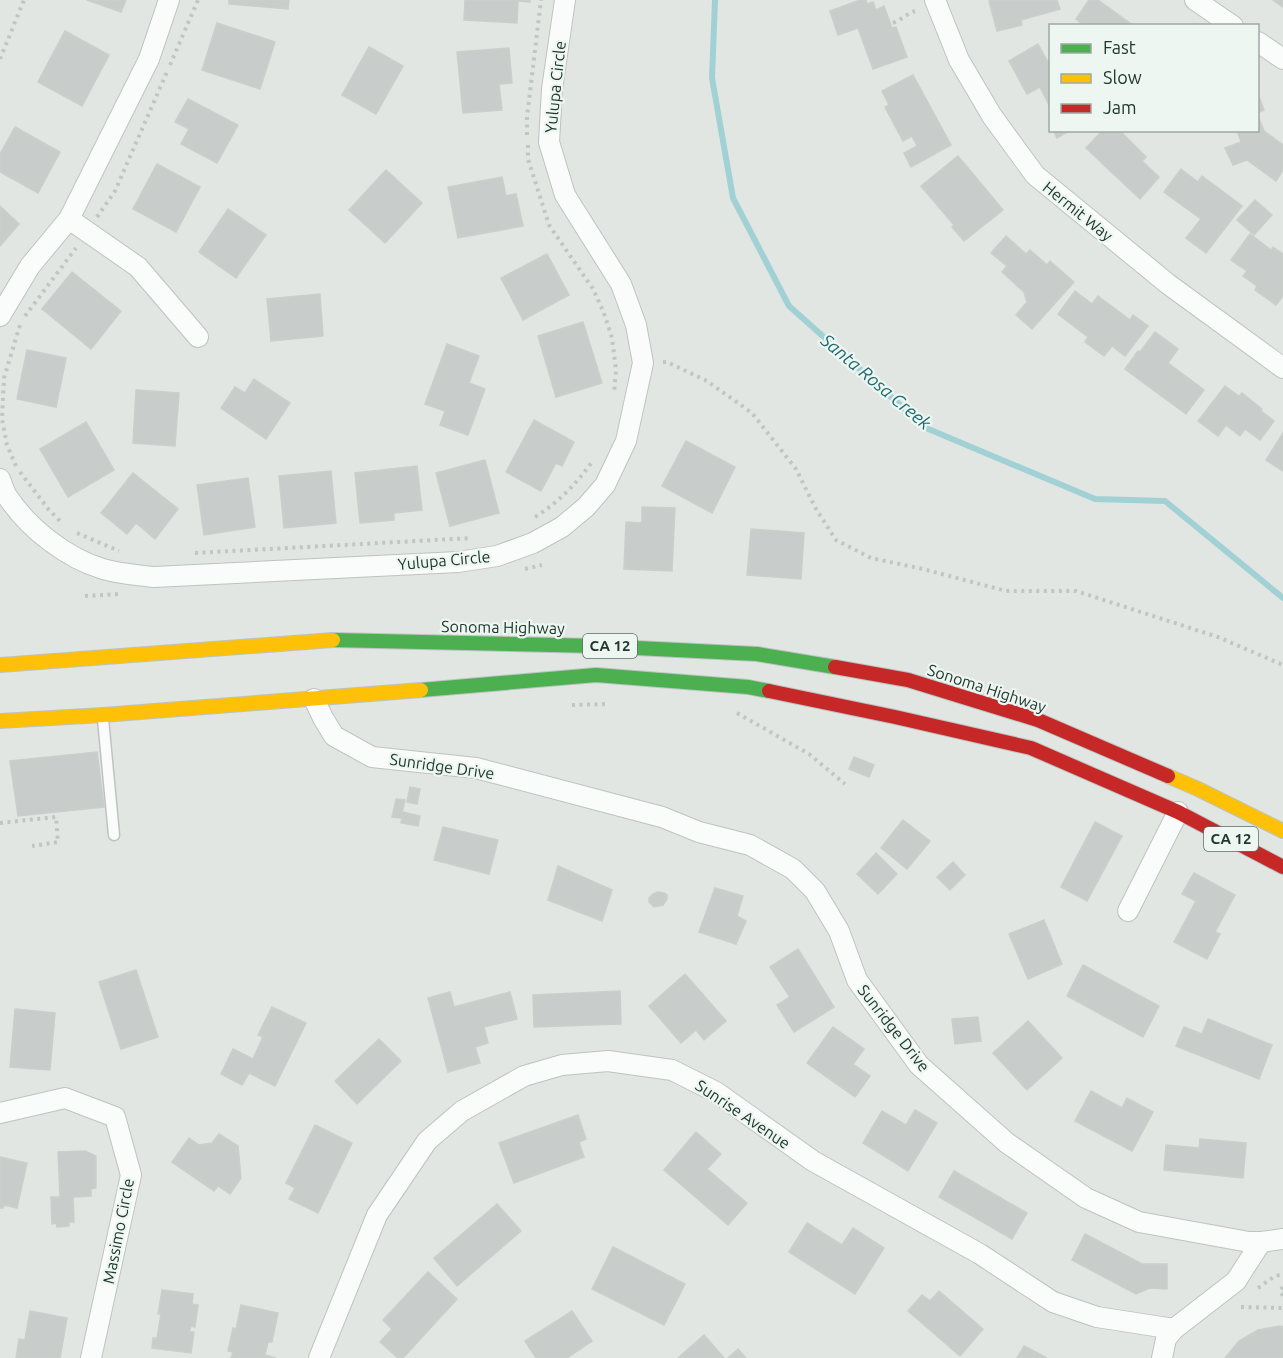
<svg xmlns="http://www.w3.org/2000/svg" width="1283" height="1358" font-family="Ubuntu,sans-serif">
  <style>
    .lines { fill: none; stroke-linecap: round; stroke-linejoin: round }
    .stream { stroke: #a1d1d4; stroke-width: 6 }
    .building { fill: #c8cdcb; stroke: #cacfcc; stroke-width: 1.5 }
    .lane-casing { stroke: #bec3c0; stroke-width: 13 }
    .street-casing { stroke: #bec3c0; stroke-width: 22 }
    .fast-casing { stroke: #bbc3c0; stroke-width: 16 }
    .slow-casing { stroke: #bbc3c0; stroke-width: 16 }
    .jam-casing { stroke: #bbc3c0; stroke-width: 16 }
    .path { stroke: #bfc7c5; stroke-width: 4; stroke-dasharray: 3 4.5; stroke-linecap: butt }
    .lane { stroke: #fafbfb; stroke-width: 10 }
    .street { stroke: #fafbfb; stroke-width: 20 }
    .fast { stroke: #4caf50; stroke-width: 14 }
    .slow { stroke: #ffc107; stroke-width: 14 }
    .jam { stroke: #c62828; stroke-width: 14 }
    .labels { text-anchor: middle; stroke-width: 4.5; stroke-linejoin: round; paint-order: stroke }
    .shield { fill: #eef6f1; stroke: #5e716a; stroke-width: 1.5 }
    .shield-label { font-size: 15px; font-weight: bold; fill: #203830 }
    .street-label { font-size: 16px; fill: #203830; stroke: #eef6f1 }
    .water-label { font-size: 18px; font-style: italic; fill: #1c6a72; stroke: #eef6f1 }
  </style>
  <rect width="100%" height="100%" fill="#e1e6e3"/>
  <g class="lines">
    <polyline class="stream" points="715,0 712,78 733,198 789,306 926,428 1095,499 1165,501 1283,598"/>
  </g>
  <g class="building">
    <polygon points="87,0 126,0 121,12"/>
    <polygon points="229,0 289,0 288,9 229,4"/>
    <polygon points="465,0 530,0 530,2 518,1 517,23 464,20"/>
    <polygon points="860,0 866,0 867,4 873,2 876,10 884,6 892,28 896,27 907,57 873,69 858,28 838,35 830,11"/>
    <polygon points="995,0 1057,0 1060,9 1021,20 1022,25 997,31 989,1"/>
    <polygon points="1089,0 1098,0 1134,26 1085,26 1076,19"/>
    <polygon points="1273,0 1283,0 1283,7"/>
    <polygon points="217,23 275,42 260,89 202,70"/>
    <polygon points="65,31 109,55 82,106 38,82"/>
    <polygon points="1038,44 1050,66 1050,107 1040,87 1027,94 1009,61"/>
    <polygon points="369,47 403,66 376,114 342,95"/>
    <polygon points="509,48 512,83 499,84 502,110 463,113 457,52"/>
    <polygon points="913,75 951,145 911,167 904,153 917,146 912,136 903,141 885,107 889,105 882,91"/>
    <polygon points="1258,94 1264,110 1258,113"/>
    <polygon points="188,99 238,125 217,163 181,144 189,129 175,122"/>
    <polygon points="1258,116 1264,131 1283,145 1283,170 1276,181 1247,160 1233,165 1225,148 1241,142 1237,130 1258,130"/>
    <polygon points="15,127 60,152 38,193 0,172 0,154"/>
    <polygon points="1053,130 1071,130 1057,138"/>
    <polygon points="1103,130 1119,130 1146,157 1142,161 1159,177 1140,199 1086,148"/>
    <polygon points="958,156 1003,210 964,241 952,227 954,225 921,186"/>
    <polygon points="157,164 200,187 176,232 133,209"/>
    <polygon points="1181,169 1198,182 1202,176 1242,206 1206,253 1186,238 1201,219 1164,192"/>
    <polygon points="386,170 422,203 385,243 349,210"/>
    <polygon points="502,177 506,196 516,194 523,226 458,238 448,187"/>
    <polygon points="1255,200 1272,215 1254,235 1237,220"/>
    <polygon points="0,206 19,224 0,246"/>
    <polygon points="228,209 266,235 236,278 199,252"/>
    <polygon points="1250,234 1271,250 1273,247 1283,254 1283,296 1276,305 1255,290 1257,286 1243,276 1247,271 1231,260"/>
    <polygon points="1006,236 1026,254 1030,250 1047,265 1050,261 1074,282 1032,329 1016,315 1027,302 1024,292 1002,272 1007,266 991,253"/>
    <polygon points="547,254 569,295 523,320 501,278"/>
    <polygon points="72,272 121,311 91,349 42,309"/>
    <polygon points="1075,291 1092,304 1098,296 1130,320 1133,315 1148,326 1125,356 1112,346 1104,356 1085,342 1088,337 1058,314"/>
    <polygon points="320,294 323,336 271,341 267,299"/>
    <polygon points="583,322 602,383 556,397 538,336"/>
    <polygon points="1155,332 1178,349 1168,363 1204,390 1186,414 1125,369 1138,351 1140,352"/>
    <polygon points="447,344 479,356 469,383 485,389 468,435 440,425 445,411 425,404"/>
    <polygon points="27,350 66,358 56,407 17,399"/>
    <polygon points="254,379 290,403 266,439 221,408 235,387 245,393"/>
    <polygon points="1225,386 1239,396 1242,393 1262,409 1260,410 1274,421 1260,440 1245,429 1240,436 1226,425 1218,436 1198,421"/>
    <polygon points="136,390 179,393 175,446 133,443"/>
    <polygon points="534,420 574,442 562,466 556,463 541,491 506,472"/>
    <polygon points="86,422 114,470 68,497 40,449"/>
    <polygon points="1283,433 1283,471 1266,460"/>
    <polygon points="686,441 735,467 712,513 662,486"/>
    <polygon points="485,460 499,513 450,526 436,473"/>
    <polygon points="417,466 422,510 394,513 394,520 360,523 355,473"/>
    <polygon points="331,471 336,523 284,528 279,476"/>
    <polygon points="133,473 178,509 155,539 136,523 127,534 101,513"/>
    <polygon points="248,478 255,527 204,535 197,485"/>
    <polygon points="642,507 675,508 672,571 624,569 626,522 642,523"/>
    <polygon points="751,529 804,533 801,579 747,575"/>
    <polygon points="97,752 104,807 18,816 10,761"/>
    <polygon points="854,757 874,765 869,777 849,769"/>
    <polygon points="410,787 420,789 417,804 407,802"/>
    <polygon points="396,799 405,800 401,818 392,817"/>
    <polygon points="403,812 420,816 418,826 401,823"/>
    <polygon points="903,820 930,841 907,869 881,848"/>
    <polygon points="1095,822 1122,836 1087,901 1061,887"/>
    <polygon points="443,827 498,840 489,874 434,860"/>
    <polygon points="876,853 897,874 878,894 857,874"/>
    <polygon points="953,862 965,875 950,890 937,877"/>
    <polygon points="558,866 612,890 602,921 548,900"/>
    <polygon points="1194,873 1235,895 1215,932 1220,934 1207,959 1174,942 1196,901 1182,894"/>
    <polygon points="715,888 743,896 737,916 746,921 736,944 699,932"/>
    <polygon points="658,892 664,893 667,895 667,899 663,905 654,907 649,902 649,898 653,894"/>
    <polygon points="1044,920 1062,964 1028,979 1009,934"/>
    <polygon points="798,949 834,1007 794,1032 777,1005 790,997 770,967"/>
    <polygon points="1083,965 1159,1006 1143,1037 1067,996"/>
    <polygon points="136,970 158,1037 121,1049 99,982"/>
    <polygon points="685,974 726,1021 704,1040 696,1030 681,1043 649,1006"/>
    <polygon points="620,991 621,1024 534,1027 533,995"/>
    <polygon points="450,992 454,1007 510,992 517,1019 484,1027 488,1043 475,1047 480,1063 448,1072 428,998"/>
    <polygon points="272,1007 306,1023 275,1086 249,1073 242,1085 221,1074 233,1049 253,1059 263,1037 258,1035"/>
    <polygon points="15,1009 55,1013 50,1070 10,1067"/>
    <polygon points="978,1017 981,1041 955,1044 952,1019"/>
    <polygon points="1208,1019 1272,1045 1259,1079 1176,1046 1184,1027 1202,1034"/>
    <polygon points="1028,1021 1062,1058 1027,1090 993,1053"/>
    <polygon points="833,1027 864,1049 853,1064 870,1076 855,1097 807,1063"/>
    <polygon points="379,1039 401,1061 357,1104 335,1081"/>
    <polygon points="1091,1091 1122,1108 1127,1098 1153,1112 1132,1151 1075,1121"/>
    <polygon points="915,1110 937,1123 908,1171 863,1143 882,1111 906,1125"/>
    <polygon points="578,1115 586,1139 579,1142 584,1157 514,1183 499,1143"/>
    <polygon points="315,1125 352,1143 318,1213 289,1199 295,1188 286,1183"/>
    <polygon points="696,1132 721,1154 707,1169 747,1203 728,1225 664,1170"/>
    <polygon points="219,1134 238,1146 241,1178 230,1194 218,1186 214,1191 172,1162 189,1138 199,1145 212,1143"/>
    <polygon points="1200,1139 1246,1143 1243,1178 1164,1170 1166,1145 1199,1148"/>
    <polygon points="85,1151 96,1156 96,1188 91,1189 91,1196 73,1197 74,1222 69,1222 69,1226 57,1227 56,1223 52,1224 51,1197 60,1197 58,1152"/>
    <polygon points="0,1157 27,1163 17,1208 4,1205 3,1208 0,1208"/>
    <polygon points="954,1171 1027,1213 1012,1239 939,1197"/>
    <polygon points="497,1204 521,1231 457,1286 434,1258"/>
    <polygon points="807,1223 842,1245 853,1228 884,1248 855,1294 789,1252"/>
    <polygon points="1085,1234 1142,1264 1167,1264 1167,1289 1150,1288 1136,1294 1072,1260"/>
    <polygon points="613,1247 685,1284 664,1325 592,1289"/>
    <polygon points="428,1272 457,1299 403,1358 398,1358 380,1342 392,1329 383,1320"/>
    <polygon points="162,1290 193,1294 192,1304 198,1305 195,1327 191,1326 189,1332 194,1332 191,1353 152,1348 153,1338 157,1338 161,1314 158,1314"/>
    <polygon points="939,1291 983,1329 960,1356 908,1311 922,1295 930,1301"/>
    <polygon points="241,1305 278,1313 272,1342 268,1342 265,1355 276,1358 231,1358 233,1352 228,1351 233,1328 236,1329"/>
    <polygon points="30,1311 67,1318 60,1358 16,1358 19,1339 25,1340"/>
    <polygon points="572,1311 592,1341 567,1358 536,1358 525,1341"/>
    <polygon points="1280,1326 1283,1327 1283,1358 1225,1358 1239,1341 1258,1330"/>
    <polygon points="704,1335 724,1358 678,1358"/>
    <polygon points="1024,1346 1047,1358 1017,1358"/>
    <polygon points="738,1349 746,1358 728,1358"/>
  </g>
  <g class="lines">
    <g class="lane-casing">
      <polyline id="lane" points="103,719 114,835"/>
    </g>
    <g class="street-casing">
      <g id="street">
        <polyline points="935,0 959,60 992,116 1035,175 1168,284 1283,368"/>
        <polyline points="1195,0 1233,26"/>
        <polyline points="1258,42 1283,59"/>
        <polyline points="69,219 138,267 198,337"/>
        <polyline points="0,316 30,266 69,219 149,59 169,0"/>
        <path d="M0 479C2 484 4 491 7 496 28 528 66 558 103 569 120 574 137 575 154 577L458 562 497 556 533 543 562 527 586 507 605 485 626 441 643 363 636 325 621 284 565 195 549 142 552 89 565 0"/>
        <polyline points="314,699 323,718 334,736 372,757 476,768 662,817 699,832 750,845 793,869 815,891 839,931 857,980 919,1065 1007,1143 1086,1198 1139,1222 1249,1242 1261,1242 1283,1239"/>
        <polyline points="1128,911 1178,812"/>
        <polyline points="0,1113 65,1098 115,1117 131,1175 91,1358"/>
        <polyline points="319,1358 377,1215 427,1141 462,1111 524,1076 562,1065 608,1061 672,1070 716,1092 813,1161 980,1254 1053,1302 1097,1317 1174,1329"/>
        <polyline points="1162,1358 1166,1339 1174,1329 1236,1281 1261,1242"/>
      </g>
    </g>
    <g class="fast-casing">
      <g id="fast">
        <polyline points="333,640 597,646 757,654 835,667"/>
        <polyline points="421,690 596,675 748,687 769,691"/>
      </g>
    </g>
    <g class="slow-casing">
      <g id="slow">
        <polyline points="0,665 333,640"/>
        <polyline points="0,721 103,715 421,690"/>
        <polyline points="1168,776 1198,789 1283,831"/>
      </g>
    </g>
    <g class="jam-casing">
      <g id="jam">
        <polyline points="835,667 908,680 1038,720 1168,776"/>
        <polyline points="769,691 895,717 1031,748 1178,812 1283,867"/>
      </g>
    </g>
    <g class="path">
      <path d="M893 23C901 20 906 14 915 11"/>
      <polyline points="0,59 24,0"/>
      <polyline points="170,65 198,0"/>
      <polyline points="527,135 527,117 541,0"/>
      <polyline points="528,145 528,159 549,225 593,289 604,313 612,338 616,370 614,393"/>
      <polyline points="97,217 115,191 167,72"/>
      <polyline points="25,316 76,248"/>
      <polyline points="663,362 667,362 707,381 752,413 796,469 816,509 836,540 871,558 923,569 1006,591 1076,591 1218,637 1283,665"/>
      <polyline points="16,466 7,445 2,419 4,378 20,325"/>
      <polyline points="20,472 49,510 61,522"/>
      <path d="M535 517C559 502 576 484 592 462"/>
      <polyline points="77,533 119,551"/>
      <polyline points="195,553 472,538"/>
      <polyline points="525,569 542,565"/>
      <polyline points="85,596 120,594"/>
      <polyline points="572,705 609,704"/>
      <polyline points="737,713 809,754 845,784"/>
      <polyline points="0,823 56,817 58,842 32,846"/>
      <polyline points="1283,1287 1280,1291 1283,1296"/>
      <polyline points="1258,1288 1275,1276 1283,1274"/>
      <polyline points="1241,1307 1283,1308"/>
    </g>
    <use href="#lane" class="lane"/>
    <use href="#street" class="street"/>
    <use href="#fast" class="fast"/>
    <use href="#slow" class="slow"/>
    <use href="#jam" class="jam"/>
  </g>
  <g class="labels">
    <g class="shield">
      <rect x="583" y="634" width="54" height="24" rx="4.5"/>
      <rect x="1204" y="827" width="54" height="24" rx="4.5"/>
    </g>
    <g class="shield-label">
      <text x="610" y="651">CA 12</text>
      <text x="1231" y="844">CA 12</text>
    </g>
    <g class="street-label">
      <text transform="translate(555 87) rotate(-84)" y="6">Yulupa Circle</text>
      <text transform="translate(1078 211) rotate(39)" y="6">Hermit Way</text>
      <text transform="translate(444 560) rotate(-5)" y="6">Yulupa Circle</text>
      <text transform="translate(503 627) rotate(1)" y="6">Sonoma Highway</text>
      <text transform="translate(987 688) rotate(18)" y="6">Sonoma Highway</text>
      <text transform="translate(442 766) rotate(8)" y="6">Sunridge Drive</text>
      <text transform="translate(894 1028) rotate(52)" y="6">Sunridge Drive</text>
      <text transform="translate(743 1114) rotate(34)" y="6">Sunrise Avenue</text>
      <text transform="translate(118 1231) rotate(-79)" y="6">Massimo Circle</text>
    </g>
    <g class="water-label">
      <text transform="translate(876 382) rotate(40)" y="6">Santa Rosa Creek</text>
    </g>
  </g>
  <rect x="1049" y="24" width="210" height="108" fill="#eef6f1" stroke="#9caaa4" stroke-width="1.5"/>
  <rect x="1061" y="44" width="30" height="9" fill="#4caf50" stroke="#9caaa4" stroke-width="1.5"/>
  <text x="1103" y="54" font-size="18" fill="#203830">Fast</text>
  <rect x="1061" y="74" width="30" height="9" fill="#ffc107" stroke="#9caaa4" stroke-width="1.5"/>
  <text x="1103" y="84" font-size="18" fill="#203830">Slow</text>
  <rect x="1061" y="104" width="30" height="9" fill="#c62828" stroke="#9caaa4" stroke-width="1.5"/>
  <text x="1103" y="114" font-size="18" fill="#203830">Jam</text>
</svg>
